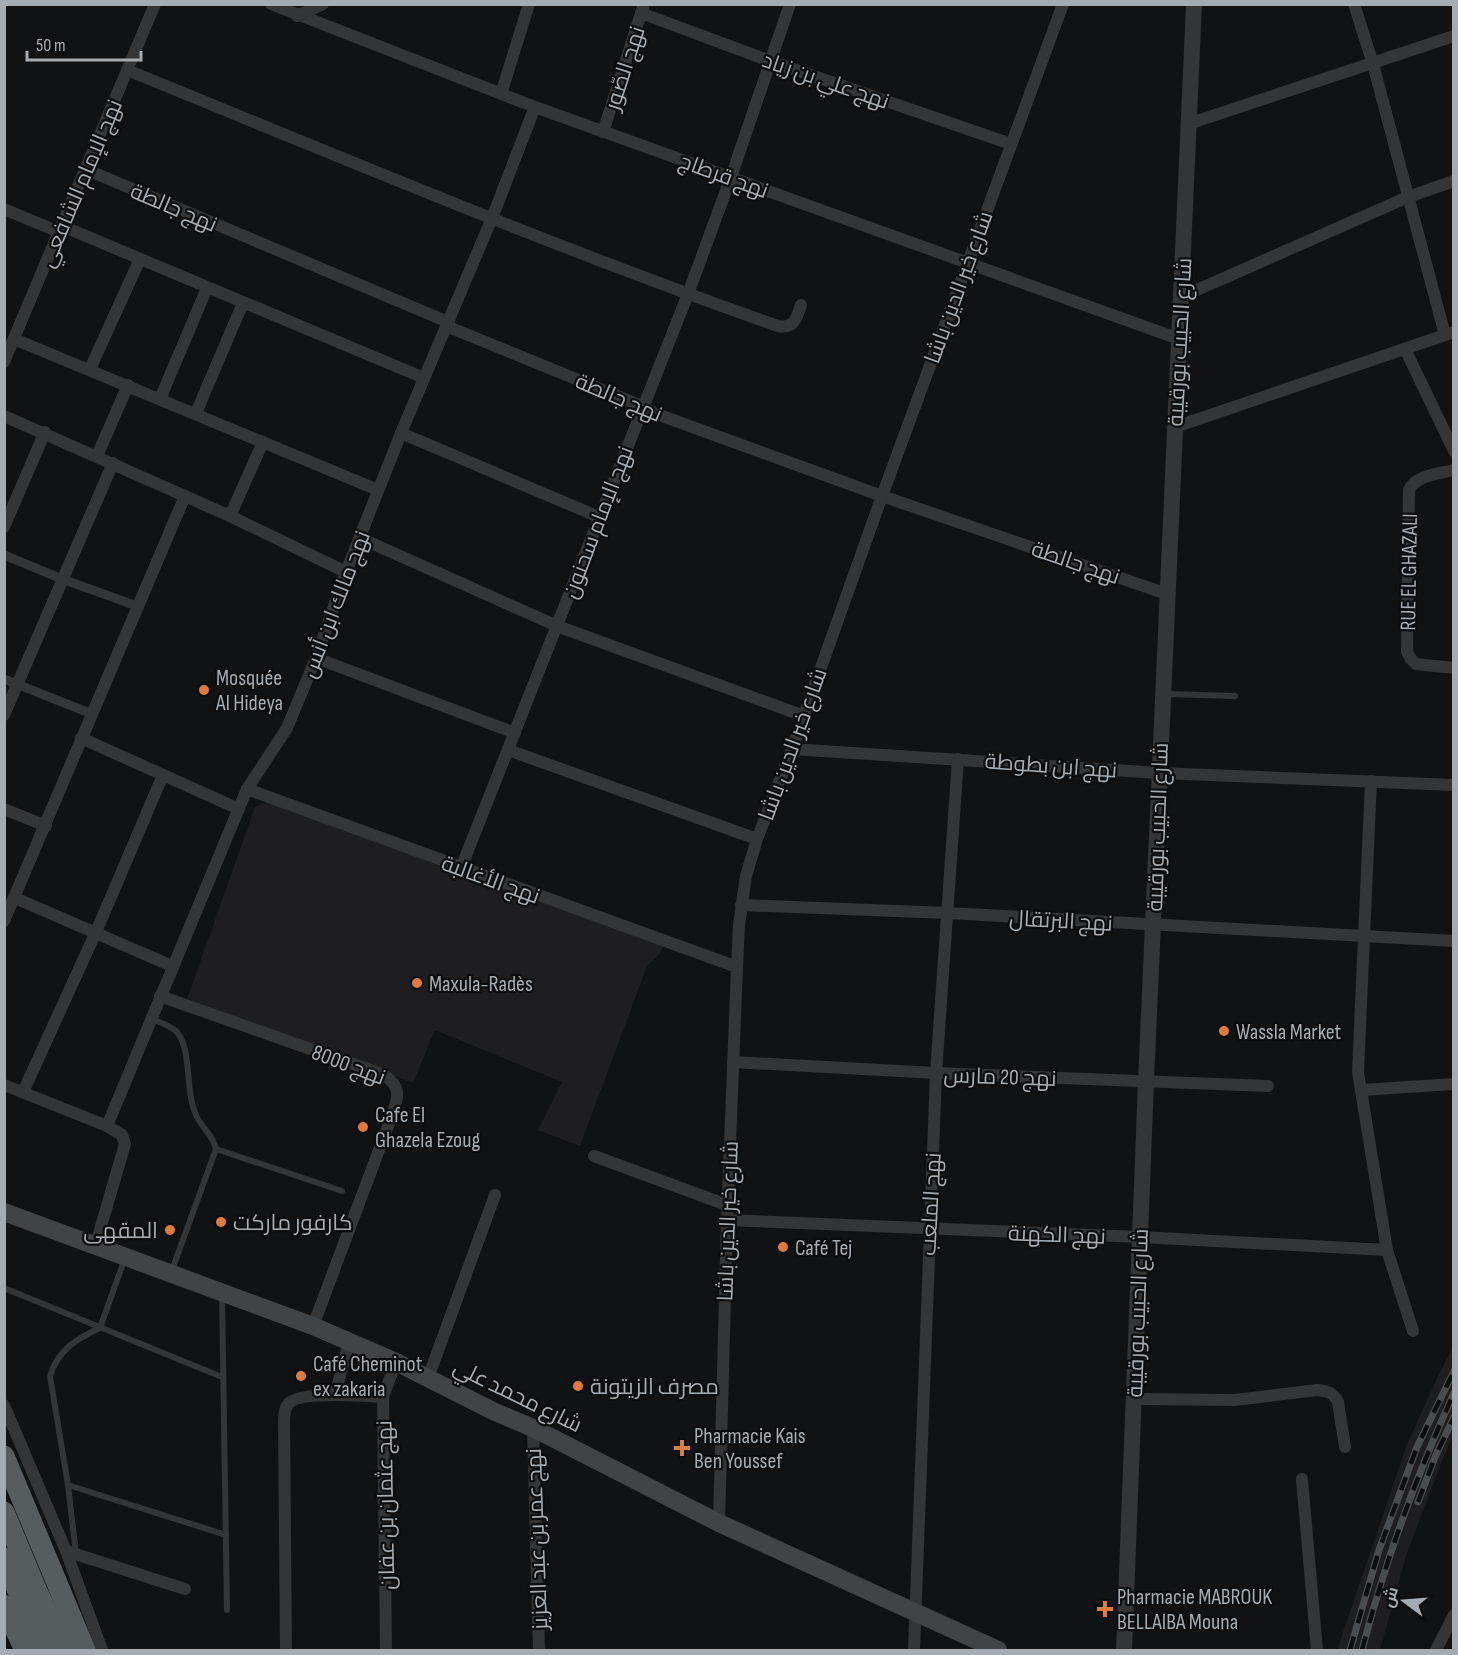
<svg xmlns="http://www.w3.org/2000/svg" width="1458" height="1655" font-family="'Sofia Sans Condensed',Cairo,sans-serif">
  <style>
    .built { fill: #1e1e20 }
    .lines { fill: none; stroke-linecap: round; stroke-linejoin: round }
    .service { stroke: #333537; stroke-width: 6 }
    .pedestrian { stroke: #333537; stroke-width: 9 }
    .minor { stroke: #333537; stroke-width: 12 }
    .tertiary { stroke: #333537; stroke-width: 16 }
    .secondary { stroke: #414447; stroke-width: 18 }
    .trunk { stroke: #575c5f; stroke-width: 21 }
    .rail-casing { stroke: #4a4d50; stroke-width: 7 }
    .rail { stroke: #0c0d0e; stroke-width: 4.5; stroke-dasharray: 14; stroke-linecap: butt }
    .poi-dot { fill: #de7b3e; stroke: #0c0d0e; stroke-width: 2 }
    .labels { text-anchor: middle; stroke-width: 4.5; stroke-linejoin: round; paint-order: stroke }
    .street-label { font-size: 22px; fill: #a4acb2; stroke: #0c0d0e }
    .poi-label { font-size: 22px; fill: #a4acb2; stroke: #0c0d0e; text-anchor: start }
  </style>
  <rect width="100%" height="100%" fill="#111213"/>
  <g class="built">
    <polygon points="267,802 665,940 660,954 647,966 580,1146 538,1130 562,1082 435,1030 413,1083 187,999 255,807"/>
    <polygon points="1453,1348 1453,1435 1442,1461 1406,1556 1380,1650 1337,1650 1407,1444 1440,1372"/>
  </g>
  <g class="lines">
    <g class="service">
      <polyline points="1166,694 1235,696"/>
      <path d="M152 1019C159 1022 172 1026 177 1032 193 1053 184 1091 197 1117 203 1129 213 1135 216 1149L172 1270"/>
      <polyline points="216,1149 342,1191"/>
      <polyline points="4,1288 222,1377"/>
      <polyline points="222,1295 227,1610"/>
      <polyline points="68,1485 226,1535"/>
      <path d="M76 1554 68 1485 50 1376C58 1350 76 1339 100 1328L125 1258"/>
    </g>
    <g class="pedestrian">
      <polyline points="4,555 62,579 137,606"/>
      <polyline points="4,679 92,714"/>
    </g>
    <g class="minor">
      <polyline points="271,4 535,107 1179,339"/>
      <polyline points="1354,4 1373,64 1445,335"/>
      <polyline points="641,13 770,61 1011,144"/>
      <polyline points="297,16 323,4"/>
      <path d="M127 70C343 158 558 249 778 326 794 329 797 318 801 305"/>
      <polyline points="501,94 529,4"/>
      <polyline points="1188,124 1454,36"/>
      <polyline points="603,132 644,4"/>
      <polyline points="85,169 448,322 451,328 642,406 654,413 882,496 1167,594"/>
      <polyline points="4,209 59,232"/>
      <polyline points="62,226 424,378"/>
      <polyline points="1181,297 1408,197 1454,181"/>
      <polyline points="14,339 378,490"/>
      <polyline points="1405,349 1454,451"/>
      <polyline points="4,362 155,4"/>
      <polyline points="90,369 140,259"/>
      <polyline points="160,399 207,288"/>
      <polyline points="196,413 243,303"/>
      <polyline points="4,416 230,516 346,572"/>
      <polyline points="1175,427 1454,332"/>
      <polyline points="401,433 599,517"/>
      <polyline points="97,456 128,385"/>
      <path d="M1454 470C1438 474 1416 475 1409 490L1407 652 1411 659 1416 664 1454 668"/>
      <polyline points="230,516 263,442"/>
      <polyline points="4,527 45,432"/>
      <polyline points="360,538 557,626 804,716"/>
      <polyline points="316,658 515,733"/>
      <polyline points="4,715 113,463"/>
      <polyline points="81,738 239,809"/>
      <polyline points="792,749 1159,773 1454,785"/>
      <polyline points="508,750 757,839"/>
      <polyline points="1371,781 1358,1072 1387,1250 1413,1331"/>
      <polyline points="247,789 737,967"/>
      <polyline points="4,809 46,826"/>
      <polyline points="461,868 688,294 731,177 790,4"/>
      <polyline points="15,898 172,966"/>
      <polyline points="741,905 948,913 1454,941"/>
      <polyline points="4,921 185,496"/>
      <path d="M160 996 384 1075C404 1089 397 1098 391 1118L313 1326"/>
      <polyline points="733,1062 936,1073 1268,1086"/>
      <polyline points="4,1085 107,1126 122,1135 125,1144 95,1247"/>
      <polyline points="1361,1090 1454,1084"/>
      <polyline points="23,1092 96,932 163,775"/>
      <polyline points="107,1126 247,789 287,728 316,658 346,572 401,433 492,218 535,107"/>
      <polyline points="594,1156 727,1205"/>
      <polyline points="727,1220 1140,1237 1387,1250"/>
      <polyline points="428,1378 495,1195"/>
      <polyline points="335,1395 349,1342"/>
      <path d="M1134 1399 1235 1400 1317 1390C1327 1391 1333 1392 1338 1402L1345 1447"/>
      <polyline points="4,1405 66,1551 102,1650"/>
      <polyline points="533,1428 539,1650"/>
      <polyline points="1302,1479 1317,1650"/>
      <polyline points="719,1523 727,1220 737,967 739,925 746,876 757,839 792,749 882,496 1063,4"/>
      <polyline points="66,1551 185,1589"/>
      <path d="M286 1650 284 1421C284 1415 285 1407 289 1403 301 1391 366 1396 383 1397"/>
      <polyline points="386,1650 383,1397 396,1362"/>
      <polyline points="914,1650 936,1073 958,759"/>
      <polyline points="1436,1650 1454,1615"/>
    </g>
    <polyline class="tertiary" points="1124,1650 1146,1081 1194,4"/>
    <polyline class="secondary" points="4,1212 313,1326 396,1362 493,1411 533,1428 719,1523 998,1650"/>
    <g class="trunk">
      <polyline points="4,1456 85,1650"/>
      <polyline points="4,1512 36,1589 65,1650"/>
      <polyline points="4,1558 43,1650"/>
      <polyline points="4,1605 25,1650"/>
    </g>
    <g class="rail-casing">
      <g id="rail">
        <polyline points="1418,1502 1435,1457 1454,1417"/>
        <polyline points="1350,1650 1379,1550 1417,1447 1454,1371"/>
        <path d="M1362 1650C1385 1562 1416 1476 1454 1393"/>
      </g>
    </g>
    <use href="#rail" class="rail"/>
  </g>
  <g class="poi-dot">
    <circle cx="204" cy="690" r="6"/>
    <circle cx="417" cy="983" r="6"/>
    <circle cx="1224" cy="1031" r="6"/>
    <circle cx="363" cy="1127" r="6"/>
    <circle cx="221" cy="1222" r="6"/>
    <circle cx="170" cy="1230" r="6"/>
    <circle cx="783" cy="1247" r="6"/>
    <circle cx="301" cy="1376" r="6"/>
    <circle cx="578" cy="1386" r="6"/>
    <path d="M679 1439h6v6h6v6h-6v6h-6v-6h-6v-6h6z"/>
    <path d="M1102 1600h6v6h6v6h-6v6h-6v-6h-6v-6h6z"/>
  </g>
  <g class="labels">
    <g class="street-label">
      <text transform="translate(624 68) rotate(-72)" y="8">نهج الصّور</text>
      <text transform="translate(826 80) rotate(19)" y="8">نهج علي بن زياد</text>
      <text transform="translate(724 175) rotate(20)" y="8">نهج قرطاج</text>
      <text transform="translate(80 183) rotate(-67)" y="8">نهج الإمام الشافعي</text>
      <text transform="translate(174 207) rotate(23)" y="8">نهج جالطة</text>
      <text transform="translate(958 287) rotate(-70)" y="8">شارع خير الدين باشا</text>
      <text transform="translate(1179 342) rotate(-87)" y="8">شارع الحبيب بورقيبة</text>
      <text transform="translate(619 397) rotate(23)" y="8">نهج جالطة</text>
      <text transform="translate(597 522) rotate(-69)" y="8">نهج الإمام سحنون</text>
      <text transform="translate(1076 562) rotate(19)" y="8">نهج جالطة</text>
      <text transform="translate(1408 572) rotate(-89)" y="8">RUE EL GHAZALI</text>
      <text transform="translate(335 604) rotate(-69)" y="8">نهج مالك ابن أنس</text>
      <text transform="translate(792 744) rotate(-70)" y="8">شارع خير الدين باشا</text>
      <text transform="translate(1051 765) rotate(4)" y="8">نهج ابن بطوطة</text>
      <text transform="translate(1157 827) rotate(-88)" y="8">شارع الحبيب بورقيبة</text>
      <text transform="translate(491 879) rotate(20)" y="8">نهج الأغالبة</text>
      <text transform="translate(1061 920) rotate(3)" y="8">نهج البرتقال</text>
      <text transform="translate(349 1064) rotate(21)" y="8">نهج 8000</text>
      <text transform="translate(1000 1076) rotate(2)" y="8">نهج 20 مارس</text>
      <text transform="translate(930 1204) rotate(-87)" y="8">نهج الملعب</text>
      <text transform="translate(727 1221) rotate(-88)" y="8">شارع خير الدين باشا</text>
      <text transform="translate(1057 1234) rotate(2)" y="8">نهج الكهنة</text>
      <text transform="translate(1137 1313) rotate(-88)" y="8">شارع الحبيب بورقيبة</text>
      <text transform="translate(518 1395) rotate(26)" y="8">شارع محمد علي</text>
      <text transform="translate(385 1505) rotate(-91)" y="8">نهج عثمان بن عفان</text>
      <text transform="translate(536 1539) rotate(-92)" y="8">نهج عمر بن عبد العزيز</text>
    </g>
    <g class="poi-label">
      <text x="216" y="685">Mosquée<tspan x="216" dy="25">Al Hideya</tspan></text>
      <text x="429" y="991">Maxula-Radès</text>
      <text x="1236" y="1039">Wassla Market</text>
      <text x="375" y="1122">Cafe El<tspan x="375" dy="25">Ghazela Ezoug</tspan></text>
      <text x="233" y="1230">كارفور ماركت</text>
      <text x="158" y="1238" text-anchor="end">المقهى</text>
      <text x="795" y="1255">Café Tej</text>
      <text x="313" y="1371">Café Cheminot<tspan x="313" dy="25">ex zakaria</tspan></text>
      <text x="590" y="1394">مصرف الزيتونة</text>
      <text x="694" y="1443">Pharmacie Kais<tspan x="694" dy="25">Ben Youssef</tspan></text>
      <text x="1117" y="1604">Pharmacie MABROUK<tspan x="1117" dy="25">BELLAIBA Mouna</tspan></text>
    </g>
  </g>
  <rect width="1458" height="1655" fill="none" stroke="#a4acb2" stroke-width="12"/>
  <g transform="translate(1404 1601) rotate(286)" stroke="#0c0d0e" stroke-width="4.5" paint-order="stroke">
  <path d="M0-4.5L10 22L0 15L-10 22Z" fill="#a4acb2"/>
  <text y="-9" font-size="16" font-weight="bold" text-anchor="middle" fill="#a4acb2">ش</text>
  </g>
  <path d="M27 51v9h114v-9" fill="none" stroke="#a4acb2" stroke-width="3"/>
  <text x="36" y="51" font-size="18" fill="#a4acb2" stroke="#0c0d0e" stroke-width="4.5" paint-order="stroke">50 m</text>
</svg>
